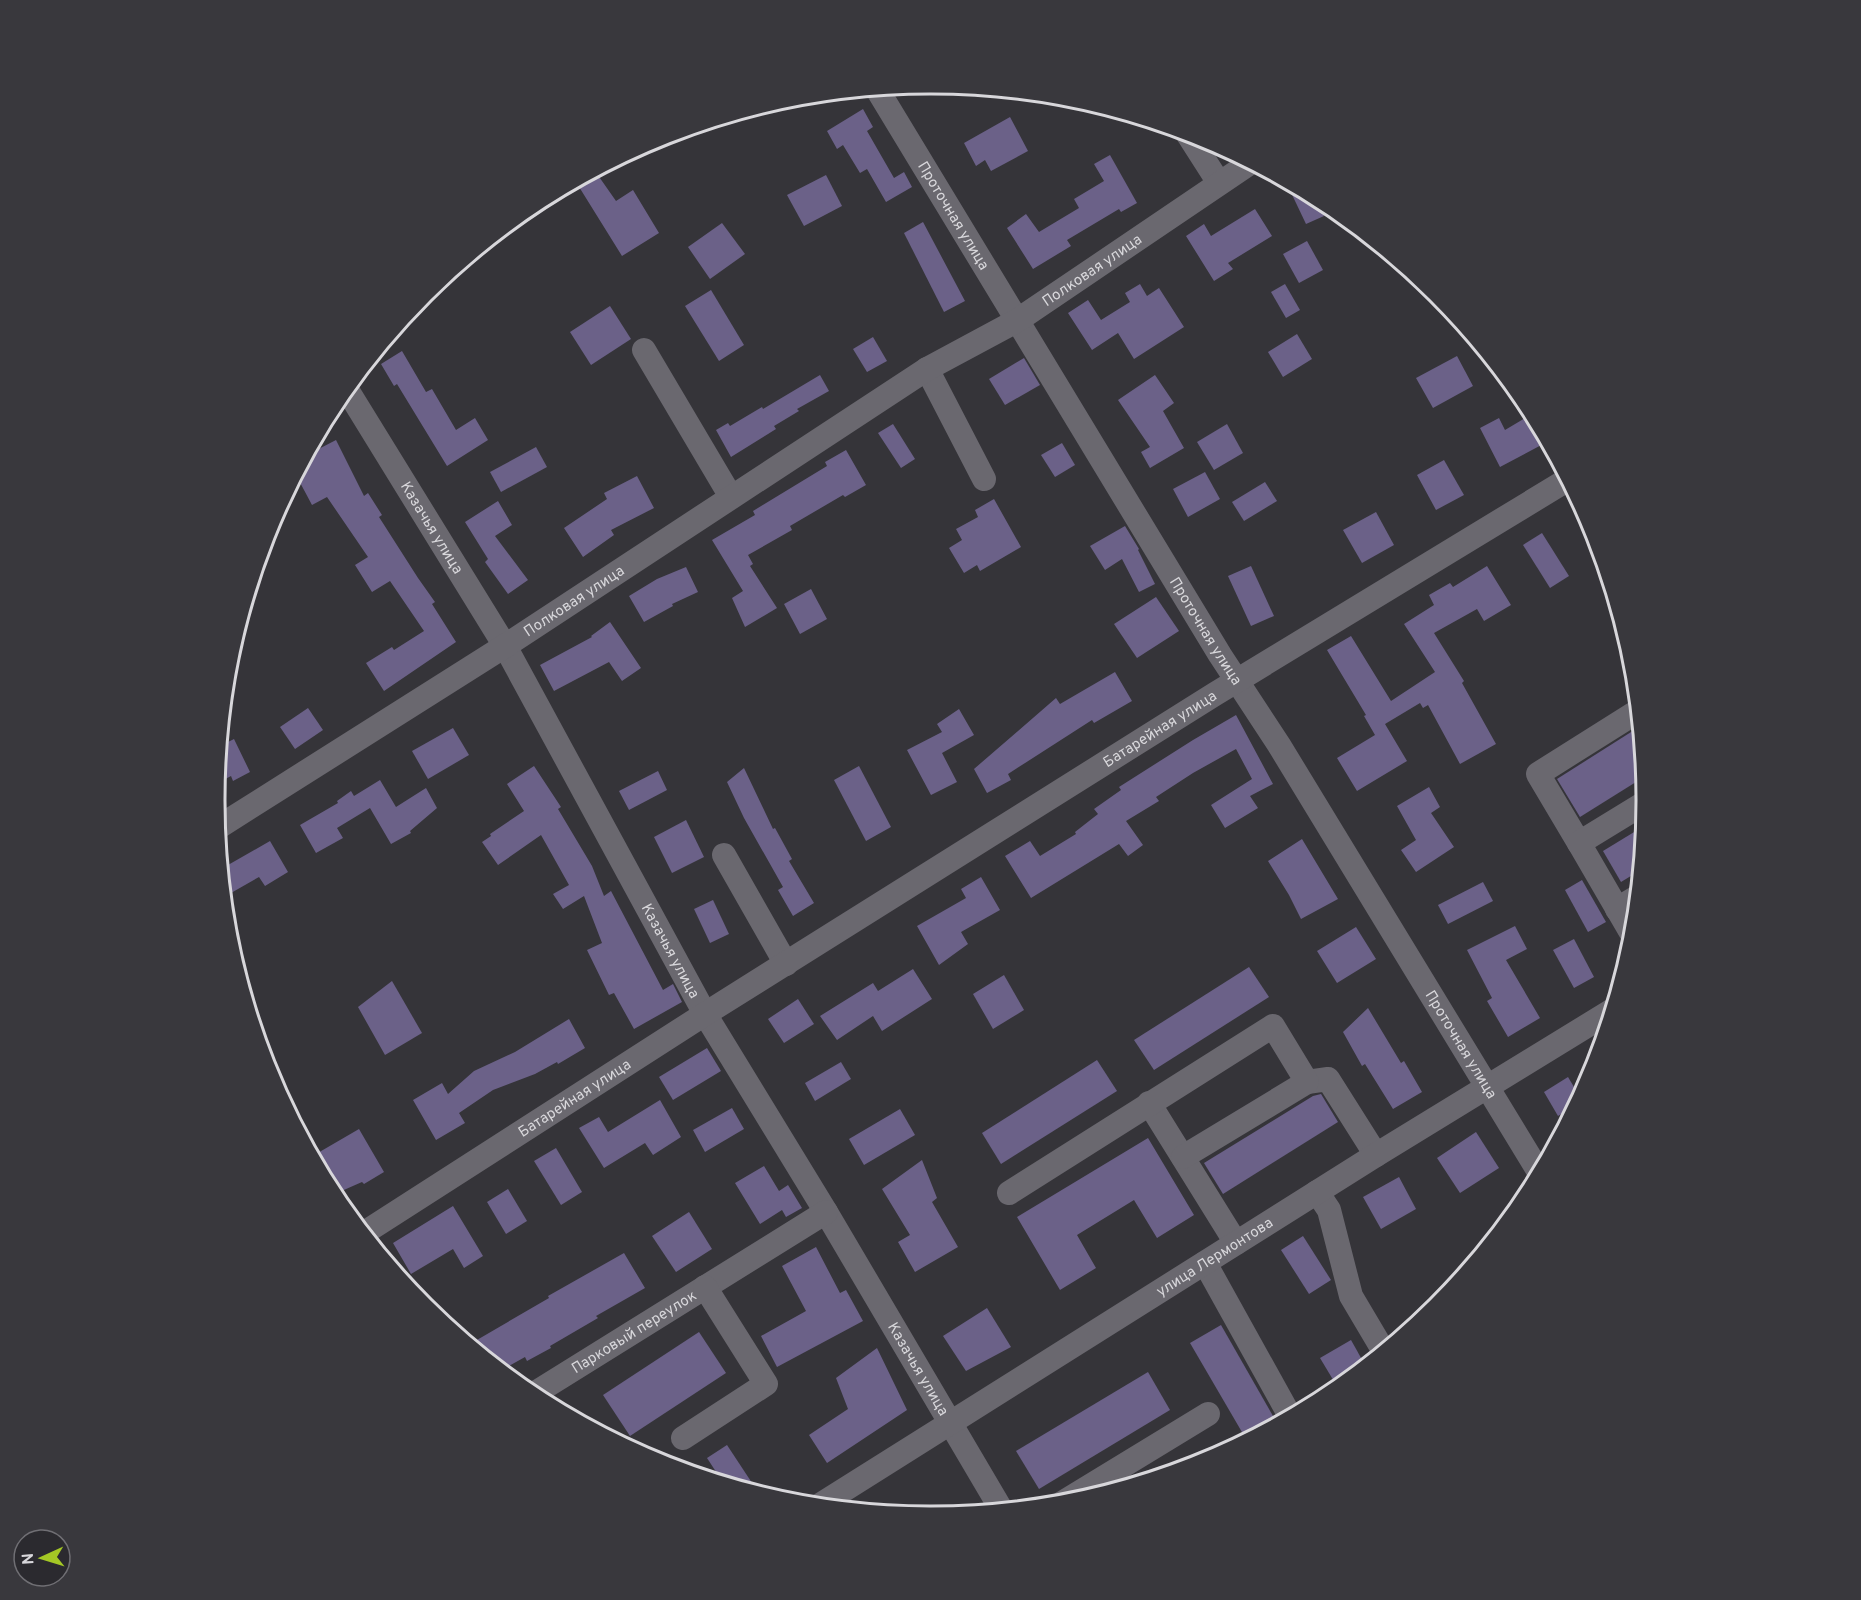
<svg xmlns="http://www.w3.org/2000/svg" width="1861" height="1600" font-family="Overpass,sans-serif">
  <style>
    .building { fill: #6b6188 }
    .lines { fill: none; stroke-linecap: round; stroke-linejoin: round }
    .minor { stroke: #6a686f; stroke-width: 24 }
    .labels { text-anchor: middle; stroke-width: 4.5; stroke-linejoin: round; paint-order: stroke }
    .street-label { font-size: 15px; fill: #d8d7db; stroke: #2b2a2f }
    .rim { fill: none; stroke: #d8d7db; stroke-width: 3 }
  </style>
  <rect width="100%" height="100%" fill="#353439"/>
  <g class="building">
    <polygon points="863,109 873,127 867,131 894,178 904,172 912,187 886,202 867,169 860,173 843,145 837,149 827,131"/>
    <polygon points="1010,117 1028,151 991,171 985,160 976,166 964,143"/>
    <polygon points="1110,155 1137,203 1121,212 1119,209 1067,240 1071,246 1033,269 1007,228 1026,214 1039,232 1079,208 1074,199 1104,181 1094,164"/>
    <polygon points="595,171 616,201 633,190 659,233 622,256 576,182"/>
    <polygon points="826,175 842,206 804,226 787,195"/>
    <polygon points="1286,182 1316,198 1324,216 1306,224"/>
    <polygon points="1255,209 1272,236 1228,263 1233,269 1214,281 1186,236 1204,224 1211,236"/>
    <polygon points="923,222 965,301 944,312 904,233"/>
    <polygon points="722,223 745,254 710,279 688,247"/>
    <polygon points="1307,241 1323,270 1299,283 1283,254"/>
    <polygon points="1140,284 1147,296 1159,288 1184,327 1134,359 1118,333 1092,350 1068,313 1088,300 1101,320 1130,302 1125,293"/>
    <polygon points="1285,284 1300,310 1286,318 1271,292"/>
    <polygon points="711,290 744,345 719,361 685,306"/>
    <polygon points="610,306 631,339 591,365 570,332"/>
    <polygon points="1297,334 1312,359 1283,377 1268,352"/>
    <polygon points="873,337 887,361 867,372 853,349"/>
    <polygon points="402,351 426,392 432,389 456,430 475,418 488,440 447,466 397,384 394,386 381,364"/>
    <polygon points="1457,356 1473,386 1433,408 1416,378"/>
    <polygon points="1024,358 1040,385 1005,405 989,379"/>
    <polygon points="820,375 829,391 797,409 799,411 774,426 776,429 731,457 716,430 728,423 730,426 762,407 763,409"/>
    <polygon points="1155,375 1174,403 1163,411 1184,448 1150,468 1141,452 1150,447 1118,400"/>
    <polygon points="1532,414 1547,442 1500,467 1480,428 1499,418 1505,430"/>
    <polygon points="893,424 915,459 901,468 878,433"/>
    <polygon points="1227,424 1243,453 1214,470 1197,442"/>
    <polygon points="336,440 364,496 368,493 382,515 379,517 418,578 435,602 432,604 456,642 384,691 366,663 392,647 394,650 424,631 390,581 372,592 355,565 368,557 327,497 312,505 296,475 307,455"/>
    <polygon points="1062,443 1075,465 1055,477 1041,455"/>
    <polygon points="536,447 547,467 501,492 490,472"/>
    <polygon points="846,450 866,485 845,497 843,495 790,526 792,530 748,555 753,564 750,566 777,608 745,627 732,598 743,591 712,540 755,515 753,511 827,466 825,462"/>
    <polygon points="1444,460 1464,495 1436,510 1417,475"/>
    <polygon points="1205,472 1220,499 1188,517 1173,489"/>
    <polygon points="637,476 654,508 611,530 614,535 583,557 564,528 607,499 604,493"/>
    <polygon points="1265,482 1277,501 1244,521 1232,502"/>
    <polygon points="994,499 1021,547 980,571 977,565 964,573 949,548 962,540 956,529 978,517 975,510"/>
    <polygon points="498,501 512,525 495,536 528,580 508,594 485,562 488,559 465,522"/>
    <polygon points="1376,512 1394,545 1362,563 1343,530"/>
    <polygon points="1125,526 1139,549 1138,550 1155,584 1139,592 1122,559 1105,570 1090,546"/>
    <polygon points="1542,533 1569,576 1550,588 1523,545"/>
    <polygon points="1251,566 1274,616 1251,626 1228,576"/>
    <polygon points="1487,566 1511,605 1484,621 1477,609 1434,633 1464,681 1462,683 1496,744 1460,764 1428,705 1423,708 1420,703 1385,724 1407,761 1357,791 1337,758 1375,735 1364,716 1366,715 1327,650 1351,636 1391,701 1435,672 1404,624 1434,605 1429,595 1450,583 1453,587"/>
    <polygon points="686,567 698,592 672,604 673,606 644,622 629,596 657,579"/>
    <polygon points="811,589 827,619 800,634 784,604"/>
    <polygon points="1156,597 1179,631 1137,658 1114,624"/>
    <polygon points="610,622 641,668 622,681 609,662 554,691 540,665 592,637 591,636"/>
    <polygon points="1115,672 1132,701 1094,723 1092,720 1008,774 1011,780 987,793 974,769 1056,698 1060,704"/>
    <polygon points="308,708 323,730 295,749 280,727"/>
    <polygon points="959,709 974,735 942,753 957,782 931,795 907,750 942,732 937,724"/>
    <polygon points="1236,715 1273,784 1250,796 1258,808 1225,828 1211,805 1252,779 1236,749 1193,773 1156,797 1159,801 1126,821 1143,845 1128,856 1119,844 1031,898 1005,856 1030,841 1040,856 1076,834 1075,832 1098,814 1094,809 1121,790 1119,787 1193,740"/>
    <polygon points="1639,727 1644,777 1580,817 1557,779"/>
    <polygon points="453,728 469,755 428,779 412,751"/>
    <polygon points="234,739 250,772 233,781 231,776 216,784 220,746"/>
    <polygon points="534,766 561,807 558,809 592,866 604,896 611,891 663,990 673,984 682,1002 634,1029 614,993 609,995 587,950 602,943 584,896 563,909 553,894 569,885 541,835 498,865 482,842 491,836 490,834 524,811 507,784"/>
    <polygon points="859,766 891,827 866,841 834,780"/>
    <polygon points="744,768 773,829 775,828 792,859 789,861 814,903 793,916 778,890 783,887 744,818 727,782"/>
    <polygon points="658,771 667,790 629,810 619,791"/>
    <polygon points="380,780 396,807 426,788 437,808 410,831 411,833 391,844 370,808 337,828 343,838 316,853 300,825 338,803 337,801 351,791 354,796"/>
    <polygon points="1429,787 1440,807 1431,813 1454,847 1416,872 1401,850 1416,840 1397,806"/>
    <polygon points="686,820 704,857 672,873 654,837"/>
    <polygon points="1644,826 1639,871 1621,882 1603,851"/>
    <polygon points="1302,839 1338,899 1301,919 1289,895 1268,861"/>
    <polygon points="270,841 288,872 265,886 259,877 224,897 221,869"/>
    <polygon points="981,877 1000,910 961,932 968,944 939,965 917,926 966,898 961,889"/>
    <polygon points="1582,880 1606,922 1588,932 1565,890"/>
    <polygon points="1483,882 1493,901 1448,924 1438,905"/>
    <polygon points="713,900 729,934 710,943 694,909"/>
    <polygon points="1515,926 1527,949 1506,960 1540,1018 1508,1037 1487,1001 1492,998 1467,950"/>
    <polygon points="1356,927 1376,959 1337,983 1317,951"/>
    <polygon points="1574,939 1594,977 1574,988 1553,950"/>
    <polygon points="1249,967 1269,997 1154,1070 1134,1040"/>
    <polygon points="913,969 932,999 882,1031 873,1016 837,1040 820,1016 873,983 878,991"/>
    <polygon points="1004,975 1024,1010 993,1029 973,994"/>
    <polygon points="392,981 422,1033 385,1055 358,1007"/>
    <polygon points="798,999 814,1024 784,1043 768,1019"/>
    <polygon points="1368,1008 1401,1063 1404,1061 1422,1092 1393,1109 1365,1064 1362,1066 1343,1032"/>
    <polygon points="569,1019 585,1048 558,1064 557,1062 535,1074 493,1090 459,1113 465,1123 436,1140 413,1100 442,1083 448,1094 474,1071 515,1052"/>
    <polygon points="707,1048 721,1071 673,1100 659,1077"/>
    <polygon points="1097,1060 1117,1091 1001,1164 982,1133"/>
    <polygon points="841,1062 851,1079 815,1101 805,1083"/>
    <polygon points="1568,1077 1580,1097 1575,1106 1558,1116 1544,1092"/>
    <polygon points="1321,1094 1338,1122 1223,1194 1204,1163 1313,1096"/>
    <polygon points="660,1100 681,1137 653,1155 645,1143 604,1168 579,1128 599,1117 608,1132"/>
    <polygon points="732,1108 744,1129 705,1152 693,1130"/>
    <polygon points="900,1109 915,1135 864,1165 849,1139"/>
    <polygon points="359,1129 384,1172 364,1184 362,1182 337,1193 316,1154"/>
    <polygon points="1476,1132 1499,1168 1460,1193 1437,1158"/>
    <polygon points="1148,1138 1194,1215 1157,1238 1134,1200 1077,1235 1096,1268 1060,1290 1017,1217"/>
    <polygon points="556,1148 582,1192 561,1205 534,1161"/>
    <polygon points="922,1160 937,1198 932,1202 958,1247 915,1272 898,1242 910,1235 882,1189"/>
    <polygon points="764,1166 779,1191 788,1185 802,1208 786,1217 782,1210 760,1224 735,1183"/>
    <polygon points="1399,1177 1416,1209 1381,1229 1363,1197"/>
    <polygon points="508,1189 527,1221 506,1234 487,1202"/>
    <polygon points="453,1206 483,1256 464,1268 453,1249 411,1274 393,1243"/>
    <polygon points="689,1212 712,1249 676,1272 652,1236"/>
    <polygon points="1303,1236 1331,1280 1309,1294 1281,1250"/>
    <polygon points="816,1247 840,1293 846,1290 863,1321 777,1367 761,1336 806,1311 782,1266"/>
    <polygon points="624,1253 645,1288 596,1316 598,1318 550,1346 551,1348 527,1361 525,1357 502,1370 470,1344 549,1298 548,1296"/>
    <polygon points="987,1308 1011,1347 966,1371 943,1336"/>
    <polygon points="1221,1325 1277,1423 1246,1439 1190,1343"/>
    <polygon points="699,1332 726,1373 630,1436 603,1395"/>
    <polygon points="1351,1340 1365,1365 1338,1388 1320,1358"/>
    <polygon points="877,1348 907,1410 827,1463 809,1435 848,1409 836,1378"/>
    <polygon points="1148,1372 1170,1410 1039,1489 1016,1451"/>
    <polygon points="727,1445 758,1492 722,1481 707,1458"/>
  </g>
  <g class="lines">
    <g class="minor">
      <path id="s1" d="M877 89 1220 655 1279 745 1539 1172"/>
      <polyline points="1187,133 1219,183"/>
      <polyline points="644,350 731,497"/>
      <polyline points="927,369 984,479"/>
      <path id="s2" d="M346 388 505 646 705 1014 826 1212 1001 1509"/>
      <path id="s3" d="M217 828 505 646 927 369 1018 320 1250 163"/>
      <polyline points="1579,843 1538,774 1638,711"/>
      <polyline points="724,855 786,964"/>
      <polyline points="1617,909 1637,897"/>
      <polyline points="1633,936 1579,843 1646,802"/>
      <polyline points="1307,1082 1328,1079 1376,1155"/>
      <polyline points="1149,1103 1236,1243"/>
      <polyline points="1317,1192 1329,1210 1351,1296 1383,1350"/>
      <polyline points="1009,1193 1273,1026 1307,1082 1183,1157"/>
      <path id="s4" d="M364 1233 705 1014 1215 694 1567 480"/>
      <polyline points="1205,1263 1290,1416"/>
      <path id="s5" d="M532 1395 826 1212"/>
      <polyline points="683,1438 766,1384 705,1287"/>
      <polyline points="1062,1503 1208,1414"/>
      <path id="s6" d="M820 1505 1376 1155 1611 1011"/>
    </g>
  </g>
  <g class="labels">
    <g class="street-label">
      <text dy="5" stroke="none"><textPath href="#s1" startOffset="148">Проточная улица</textPath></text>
      <text dy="5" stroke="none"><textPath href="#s3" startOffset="1038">Полковая улица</textPath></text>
      <text dy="5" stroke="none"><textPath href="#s2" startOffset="164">Казачья улица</textPath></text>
      <text dy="5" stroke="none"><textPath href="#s3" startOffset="423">Полковая улица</textPath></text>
      <text dy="5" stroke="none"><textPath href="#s1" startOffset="634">Проточная улица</textPath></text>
      <text dy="5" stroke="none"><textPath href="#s4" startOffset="942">Батарейная улица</textPath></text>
      <text dy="5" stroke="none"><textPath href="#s2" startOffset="650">Казачья улица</textPath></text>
      <text dy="5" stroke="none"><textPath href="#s1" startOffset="1120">Проточная улица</textPath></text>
      <text dy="5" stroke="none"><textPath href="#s4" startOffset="250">Батарейная улица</textPath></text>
      <text dy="5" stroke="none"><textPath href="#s6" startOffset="466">улица Лермонтова</textPath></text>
      <text dy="5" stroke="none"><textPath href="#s5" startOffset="120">Парковый переулок</textPath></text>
      <text dy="5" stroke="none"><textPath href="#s2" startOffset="1136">Казачья улица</textPath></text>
    </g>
  </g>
  <path d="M0 0H1861V1600H0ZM930 94H931A705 705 0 0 1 1636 799V801A705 705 0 0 1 931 1506H930A705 705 0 0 1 225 801V799A705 705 0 0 1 930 94Z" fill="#39383d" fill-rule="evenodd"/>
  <path class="rim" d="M930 94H931A705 705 0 0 1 1636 799V801A705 705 0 0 1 931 1506H930A705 705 0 0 1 225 801V799A705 705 0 0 1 930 94Z"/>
  <g transform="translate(42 1558) rotate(266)"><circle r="28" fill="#2b2a2f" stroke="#706f74" stroke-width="1.5"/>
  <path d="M0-4.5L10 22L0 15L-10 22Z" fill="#a4c825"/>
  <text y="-9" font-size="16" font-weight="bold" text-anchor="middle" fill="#d8d7db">N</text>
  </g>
</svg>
